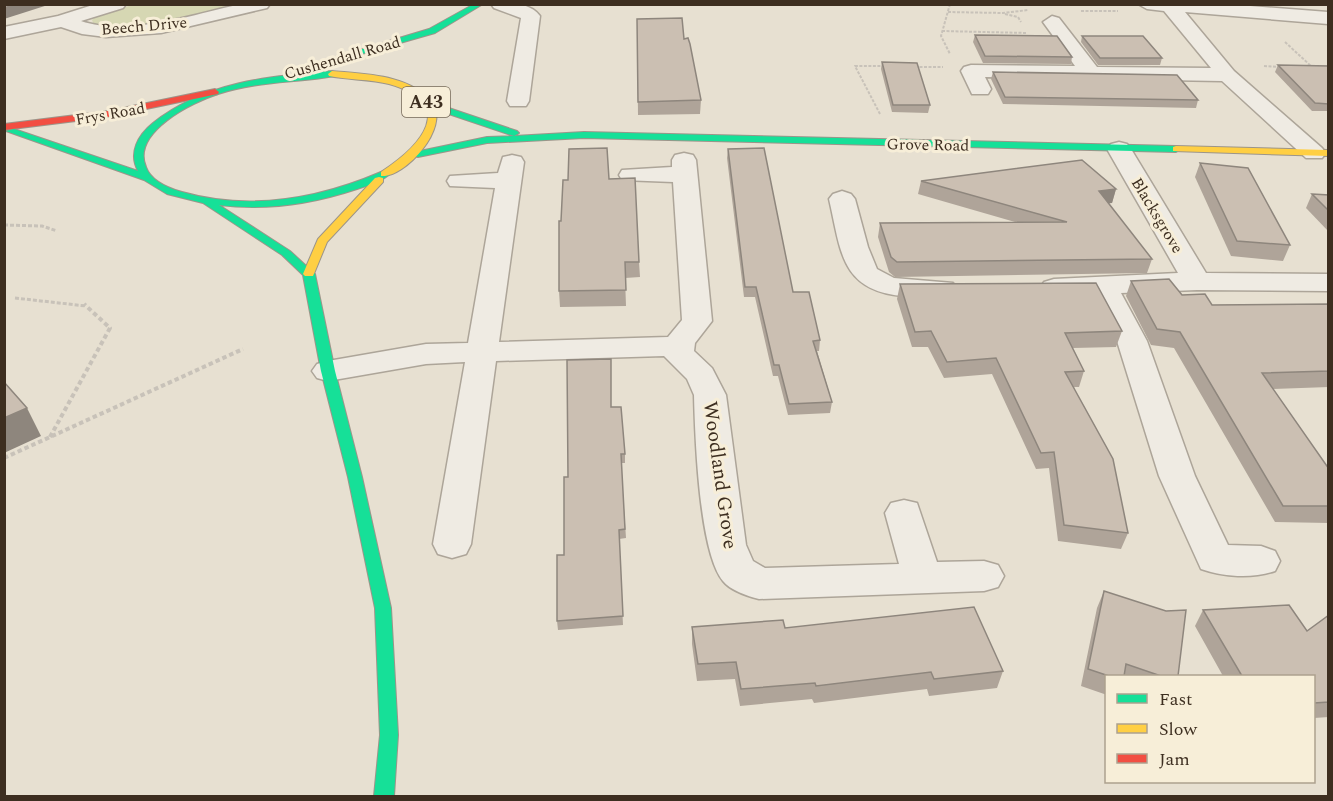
<svg xmlns="http://www.w3.org/2000/svg" width="1333" height="801" font-family="Spectral,serif">
  <style>
    .green { fill: #d6d7b3 }
    .lines { fill: none; stroke-linecap: round; stroke-linejoin: round }
    .street-casing { stroke: #ada599; stroke-width: 3 }
    .fast-casing { stroke: #9c958a; stroke-width: 2 }
    .slow-casing { stroke: #9c958a; stroke-width: 2 }
    .jam-casing { stroke: #9c958a; stroke-width: 2 }
    .path-far2 { stroke: #c8c2b9; stroke-width: 2; stroke-dasharray: 3 1.5; stroke-linecap: butt }
    .path-far1 { stroke: #c8c2b9; stroke-width: 3; stroke-dasharray: 4 2; stroke-linecap: butt }
    .path { stroke: #c8c2b9; stroke-width: 4; stroke-dasharray: 4.5 3; stroke-linecap: butt }
    .street { fill: #efebe3; fill-rule: evenodd }
    .fast { fill: #16e098; fill-rule: evenodd }
    .slow { fill: #ffcf43; fill-rule: evenodd }
    .jam { fill: #f24e42; fill-rule: evenodd }
    .wall { fill: #afa499 }
    .shaded-wall { fill: #8e867d }
    .building { fill: #cbbfb2; stroke: #8e867d; stroke-width: 1.5 }
    .labels { text-anchor: middle; stroke-width: 6; stroke-linejoin: round; paint-order: stroke }
    .far-street-label { font-size: 16px; fill: #3d2e20; stroke: #f7eed8 }
    .shield { fill: #f7eed8; stroke: #756857; stroke-width: 1.5 }
    .shield-label { font-size: 18px; font-weight: bold; fill: #3d2e20 }
    .street-label { font-size: 20px; fill: #3d2e20; stroke: #f7eed8 }
  </style>
  <rect width="100%" height="100%" fill="#e7e0d1"/>
  <path class="green" d="M132 5H253C200 16 149 30 94 25L92 20 96 16Z"/>
  <g class="lines">
    <g class="street-casing">
      <g id="street">
        <path d="M96 4H126L123 8 81 21C127 37 191 15 237 5 247 3 259 4 270 4L267 8 161 33 106 37 82 34 61 27 4 39V27L58 16Z"/>
        <path d="M491 4C508 4 529 1 540 16L529 101 526 106H510L507 101 521 18 494 8Z"/>
        <polygon points="1138,4 1225,4 1328,12 1328,24 1185,12 1234,71 1322,148 1326,153 1322,158 1306,158 1222,81 985,77 991,89 988,94 972,94 961,71 964,67 971,65 1075,66 1043,22 1052,16 1059,18 1097,67 1211,68 1164,11 1147,9"/>
        <path d="M1119 142 1127 144 1131 149 1206 273 1328 274V291L1197 290 1121 293 1147 341 1195 476 1228 545 1261 546 1275 551 1280 561 1275 571C1252 579 1224 577 1201 569L1159 476 1117 341 1093 295 1054 297 1044 294 1040 288 1044 282 1054 279 1178 273 1107 149 1111 144Z"/>
        <path d="M684 153 693 155 696 160 712 321 695 343 694 351 712 368 726 395 746 545 753 561 765 568 899 564 885 513 891 503 904 500 917 503 937 562 984 561 998 565 1004 576 998 587 984 591 759 599C747 596 730 590 723 581 699 552 695 434 694 395L687 379 664 356 496 361 471 544 466 554 452 558 438 554 433 544 465 362 426 364 328 381 317 378 312 371 317 364 328 361 426 344 468 343 495 188 450 186 447 181 450 176 498 173 503 157 512 155 521 157 524 162 499 342 668 337 682 320 673 182 622 180 619 175 622 170 672 167V160L675 155Z"/>
        <path d="M842 191 851 194 855 199 868 247 877 269 894 278 953 283 957 289 953 295C937 299 919 298 902 296 840 290 841 250 829 199L833 194Z"/>
      </g>
    </g>
    <g class="fast-casing">
      <g id="fast">
        <polygon points="474,4 483,4 435,33 316,67 309,65 429,29"/>
        <path d="M332 71 336 74 335 76C296 83 257 81 218 94 193 102 131 132 146 167 151 181 168 188 182 192 249 211 318 199 381 172L385 171 390 174C382 181 367 186 357 189 312 204 266 211 219 205L290 251 315 274 335 371 362 477 391 608 398 735 394 796H374L380 735 375 608 348 477 321 371 303 275 282 255 203 203 167 194 144 180 6 131 14 129 138 171C128 153 138 135 153 123 205 82 268 76 332 71Z"/>
        <polygon points="425,102 431,102 517,131 519,133 514,136 584,132 1176,146 1181,149 1176,152 584,138 487,143 418,157 415,156 415,152 487,137 514,136 425,106"/>
      </g>
    </g>
    <g class="slow-casing">
      <g id="slow">
        <path d="M332 71C363 74 411 74 432 103 451 127 404 179 381 176V172C421 146 459 104 389 84 369 79 349 80 329 76L328 74Z"/>
        <polygon points="1176,146 1328,150 1328,156 1173,151 1173,147"/>
        <polygon points="379,177 383,178 383,182 327,242 313,276 305,276 303,274 318,239 375,178"/>
      </g>
    </g>
    <g class="jam-casing">
      <polygon id="jam" points="215,89 219,92 218,94 108,117 4,130 4,124 108,111"/>
    </g>
    <g class="path-far2">
      <polyline points="950,4 941,36 950,54"/>
      <polyline points="1081,11 1118,11"/>
      <polyline points="948,12 1003,13 1028,10"/>
      <polyline points="1005,14 1018,17 1021,22"/>
      <polyline points="942,31 1027,33"/>
      <polyline points="1285,42 1312,67"/>
      <polyline points="1264,66 1280,67"/>
      <polyline points="915,67 943,67"/>
      <polyline points="880,114 855,66 886,66"/>
    </g>
    <g class="path-far1">
      <polyline points="4,225 42,226 57,231"/>
      <polyline points="15,298 86,306"/>
    </g>
    <g class="path">
      <polyline points="50,437 110,328 84,304"/>
      <polyline points="4,458 243,349"/>
    </g>
    <use href="#street" class="street"/>
    <use href="#fast" class="fast"/>
    <use href="#slow" class="slow"/>
    <use href="#jam" class="jam"/>
  </g>
  <g class="wall">
    <polygon points="637,19 684,39 701,100 700,114 638,115"/>
    <polygon points="975,35 1072,57 1071,64 983,63 973,42"/>
    <polygon points="1082,36 1162,58 1160,65 1098,65 1081,42"/>
    <polygon points="882,62 930,105 928,113 892,112 881,69"/>
    <polygon points="1278,65 1329,66 1329,111 1312,111 1275,72"/>
    <polygon points="993,72 1198,100 1196,108 1003,104 991,79"/>
    <polygon points="728,149 793,292 820,340 819,351 817,351 832,402 830,413 788,415 778,376 773,376 755,297 744,297 727,158"/>
    <polygon points="1200,163 1290,245 1283,261 1231,256 1195,177"/>
    <polygon points="609,179 639,262 640,277 625,278 626,306 560,307 559,291 561,221"/>
    <polygon points="921,181 1116,189 1112,203 1108,203 1152,259 1147,273 895,277 889,272 878,237 880,223 1015,222 918,194"/>
    <polygon points="1312,194 1329,195 1329,232 1306,208"/>
    <polygon points="1131,281 1182,295 1212,305 1329,304 1329,387 1273,389 1329,469 1329,523 1275,522 1174,348 1151,345 1126,296"/>
    <polygon points="900,284 1122,331 1116,347 1073,348 1084,371 1079,387 1074,387 1128,533 1121,549 1058,541 1049,468 1036,469 992,374 944,378 928,347 912,347 897,299"/>
    <polygon points="611,407 625,454 625,463 621,463 626,538 619,539 623,625 558,630 557,621 564,555"/>
    <polygon points="1104,591 1178,676 1107,676 1107,695 1081,686 1097,608"/>
    <polygon points="1203,610 1307,631 1329,615 1329,717 1314,718 1314,676 1223,676 1195,626"/>
    <polygon points="692,627 785,628 1003,671 997,688 929,696 927,689 814,703 812,699 740,706 735,679 697,681 692,644"/>
  </g>
  <g class="shaded-wall">
    <polygon points="16,4 51,4 4,19 4,8"/>
    <polygon points="1116,189 1112,203 1095,205 1099,191"/>
    <polygon points="27,408 41,436 4,453 4,418"/>
  </g>
  <g class="building">
    <polygon points="4,4 16,4 4,8"/>
    <polygon points="682,18 684,39 688,38 690,44 701,100 638,102 637,19"/>
    <polygon points="975,35 1057,36 1072,57 985,56"/>
    <polygon points="1082,36 1143,36 1162,58 1100,58"/>
    <polygon points="882,62 917,63 930,105 893,105"/>
    <polygon points="1278,65 1329,66 1329,104 1315,103"/>
    <polygon points="993,72 1177,75 1198,100 1005,97"/>
    <polygon points="607,148 609,179 635,178 639,262 625,262 626,290 559,291 559,221 561,221 563,180 568,180 569,149"/>
    <polygon points="764,148 793,292 809,292 820,340 813,341 832,402 789,404 779,365 774,365 756,287 745,287 728,149"/>
    <polygon points="1082,160 1116,189 1099,191 1152,259 897,262 891,257 880,223 1067,222 921,181"/>
    <polygon points="1200,163 1248,168 1290,245 1237,241"/>
    <polygon points="1312,194 1329,195 1329,211"/>
    <polygon points="1169,279 1182,295 1205,294 1212,305 1329,304 1329,371 1262,373 1329,469 1329,506 1283,506 1180,332 1157,329 1131,281"/>
    <polygon points="1096,283 1122,331 1065,333 1084,371 1065,372 1113,459 1128,533 1064,525 1054,452 1041,453 996,358 947,362 931,331 915,332 900,284"/>
    <polygon points="611,359 611,407 621,407 625,454 621,454 625,529 619,530 623,616 557,621 557,555 564,555 564,477 568,477 567,360"/>
    <polygon points="4,382 27,408 4,418"/>
    <polygon points="1104,591 1166,611 1186,610 1178,676 1161,676 1126,664 1124,676 1109,676 1088,669"/>
    <polygon points="1289,605 1307,631 1329,615 1329,702 1314,703 1314,676 1242,676 1203,610"/>
    <polygon points="974,607 1003,671 934,679 931,672 816,686 815,683 741,689 736,662 698,664 692,627 783,620 785,628"/>
  </g>
  <g class="labels">
    <g class="far-street-label">
      <text transform="translate(144 25) rotate(-5)" y="6">Beech Drive</text>
      <text transform="translate(342 57) rotate(-16)" y="6">Cushendall Road</text>
      <text transform="translate(110 113) rotate(-10)" y="6">Frys Road</text>
      <text transform="translate(928 144) rotate(1)" y="6">Grove Road</text>
      <text transform="translate(1158 215) rotate(59)" y="6">Blacksgrove</text>
    </g>
    <rect class="shield" x="402" y="87" width="48" height="30" rx="4.5"/>
    <g class="shield-label">
      <text x="426" y="108">A43</text>
    </g>
    <g class="street-label">
      <text transform="translate(721 475) rotate(82)" y="7">Woodland Grove</text>
    </g>
  </g>
  <rect width="1333" height="801" fill="none" stroke="#3d2e20" stroke-width="12"/>
  <rect x="1105" y="675" width="210" height="108" fill="#f7eed8" stroke="#ada18e" stroke-width="1.5"/>
  <rect x="1117" y="694" width="30" height="9" fill="#16e098" stroke="#ada18e" stroke-width="1.5"/>
  <text x="1159" y="705" font-size="18" fill="#3d2e20">Fast</text>
  <rect x="1117" y="724" width="30" height="9" fill="#ffcf43" stroke="#ada18e" stroke-width="1.5"/>
  <text x="1159" y="735" font-size="18" fill="#3d2e20">Slow</text>
  <rect x="1117" y="754" width="30" height="9" fill="#f24e42" stroke="#ada18e" stroke-width="1.5"/>
  <text x="1159" y="765" font-size="18" fill="#3d2e20">Jam</text>
</svg>
